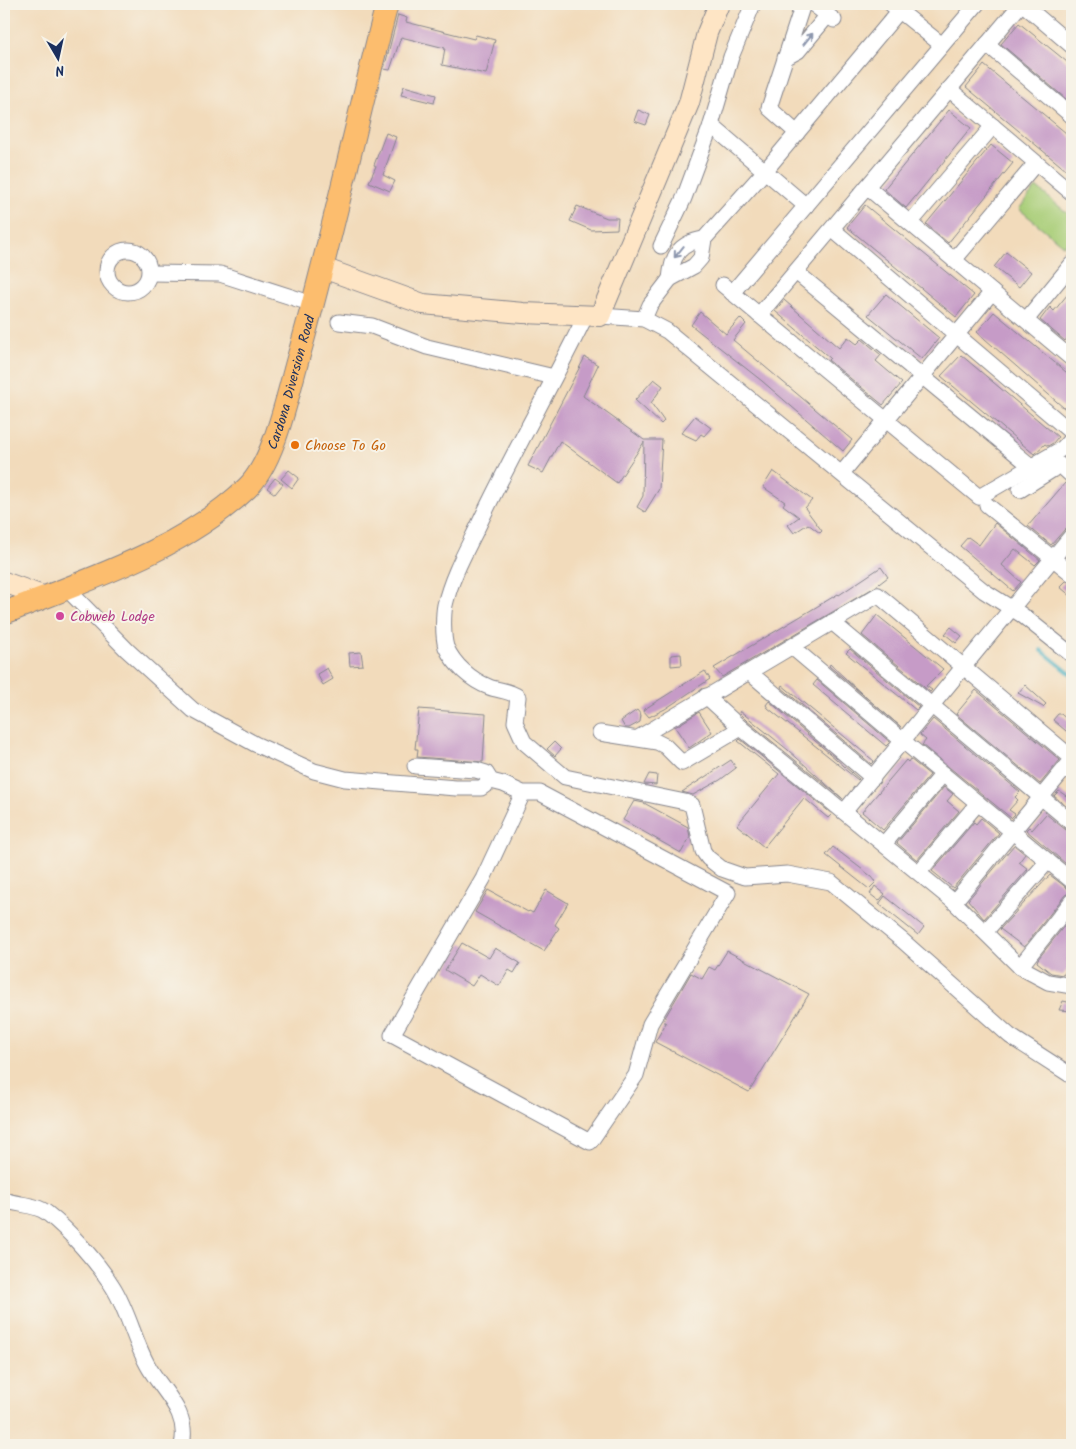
<svg xmlns="http://www.w3.org/2000/svg" width="1076" height="1449" font-family="Kalam,sans-serif">
  <style>
    .green { fill: #a9ce78; stroke: #627e6b }
    .lines { fill: none; stroke-linecap: round; stroke-linejoin: round }
    .stream { stroke: #3fabbd; stroke-width: 4 }
    .building { fill: #c69bc7 }
    .street-casing { stroke: #86858c; stroke-width: 17 }
    .secondary-casing { stroke: #86858c; stroke-width: 22 }
    .primary-casing { stroke: #86858c; stroke-width: 24 }
    .street { stroke: #fff; stroke-width: 15 }
    .secondary { stroke: #fee5c5; stroke-width: 20 }
    .primary { stroke: #fcbd6e; stroke-width: 22 }
    .oneway { stroke: #8d97ae }
    .food-dot { fill: #e8710a; stroke: #f7f3e8; stroke-width: 2 }
    .hotel-dot { fill: #d1479c; stroke: #f7f3e8; stroke-width: 2 }
    .labels { text-anchor: middle; stroke-width: 4; stroke-linejoin: round; paint-order: stroke }
    .street-label { font-size: 14px; fill: #1b2f5e; stroke: #f7f3e8 }
    .food-label { font-size: 14px; fill: #c56008; stroke: #f7f3e8; text-anchor: start }
    .hotel-label { font-size: 14px; fill: #b23c85; stroke: #f7f3e8; text-anchor: start }
  </style>
  <rect width="100%" height="100%" fill="#f7f3e8"/>
  <filter id="ink" filterUnits="userSpaceOnUse"><feTurbulence type="fractalNoise" baseFrequency=".02" numOctaves="2"/><feDisplacementMap in="SourceGraphic" scale="10" xChannelSelector="R" yChannelSelector="G"/><feConvolveMatrix kernelMatrix="1 2 1 2 8 2 1 2 1" color-interpolation-filters="sRGB"/></filter>
  <filter id="wash" filterUnits="userSpaceOnUse"><feTurbulence type="fractalNoise" baseFrequency=".0096" numOctaves="4" result="noise"/><feDisplacementMap in="SourceGraphic" scale="20" xChannelSelector="R" yChannelSelector="G"/><feGaussianBlur stdDeviation="1.12" result="paint"/><feColorMatrix in="noise" values="0 0 0 0 0 0 0 0 0 0 0 0 0 0 0 0 0 1.4 0 .05"/><feComposite in="paint" operator="in"/></filter>
  <g filter="url(#wash)">
    <rect width="100%" height="100%" fill="#f2dbbb"/>
    <polygon class="green" points="1036,187 1072,217 1072,236 1064,246 1019,209"/>
    <g class="lines">
      <polyline class="stream" points="1041,650 1072,675"/>
    </g>
    <g id="blocks">
      <g class="building">
        <polygon points="398,15 407,18 406,22 474,39 476,35 495,40 486,74 442,65 445,48 401,37 390,70 384,69"/>
        <polygon points="1019,23 1072,66 1072,104 1001,44"/>
        <polygon points="984,65 1072,138 1072,175 966,87"/>
        <polygon points="404,86 436,95 434,103 401,95"/>
        <polygon points="638,110 650,115 646,125 634,121"/>
        <polygon points="949,110 971,128 906,208 884,189"/>
        <polygon points="386,133 396,137 383,175 395,181 390,191 369,182 376,166 374,165"/>
        <polygon points="991,145 1013,163 948,243 926,224"/>
        <polygon points="865,205 974,295 956,317 847,227"/>
        <polygon points="577,206 607,218 618,218 617,229 591,230 570,221"/>
        <polygon points="1006,252 1031,272 1019,287 994,267"/>
        <polygon points="1072,289 1072,332 1065,341 1040,320 1050,307 1054,311"/>
        <polygon points="886,294 939,338 922,359 868,315"/>
        <polygon points="784,300 839,348 848,337 857,344 862,339 881,355 876,361 902,383 883,405 828,360 830,358 775,311"/>
        <polygon points="700,312 726,334 740,318 746,324 733,340 852,440 843,451 762,381 691,325"/>
        <polygon points="994,312 1072,377 1072,415 977,332"/>
        <polygon points="961,355 1058,437 1053,443 1048,446 1045,444 1034,454 941,376"/>
        <polygon points="585,357 598,365 583,396 644,440 662,440 659,489 645,512 637,507 643,496 644,442 617,483 560,441 543,473 528,466"/>
        <polygon points="654,379 663,386 651,403 664,421 661,424 635,400"/>
        <polygon points="695,416 711,428 704,436 701,434 696,440 681,433"/>
        <polygon points="289,470 299,478 292,488 281,479"/>
        <polygon points="773,471 812,500 805,508 822,531 820,533 808,524 794,533 788,525 799,517 783,505 785,502 763,487"/>
        <polygon points="275,478 283,484 275,494 267,488"/>
        <polygon points="1065,483 1072,485 1072,525 1065,529 1051,545 1028,526"/>
        <polygon points="995,523 1040,560 1035,565 1015,549 1002,565 1021,582 1013,591 960,546 968,537 979,545"/>
        <polygon points="881,567 888,577 875,587 722,677 714,668 838,594 839,595"/>
        <polygon points="1066,581 1072,583 1072,597 1060,587"/>
        <polygon points="877,615 943,669 926,686 932,690 930,692 862,635"/>
        <polygon points="951,627 962,636 956,643 945,634"/>
        <polygon points="850,649 919,707 916,710 846,653"/>
        <polygon points="361,652 363,665 350,666 349,653"/>
        <polygon points="681,654 682,665 671,666 671,655"/>
        <polygon points="830,664 862,694 901,727 829,666"/>
        <polygon points="327,668 333,679 323,685 317,674"/>
        <polygon points="705,671 710,679 665,709 649,717 643,710"/>
        <polygon points="817,680 890,742 886,746 813,685"/>
        <polygon points="782,685 874,761 871,764 781,687"/>
        <polygon points="1025,685 1046,704 1043,707 1018,693"/>
        <polygon points="976,690 1060,760 1040,784 956,714"/>
        <polygon points="769,701 859,779 858,780 768,708 766,705"/>
        <polygon points="419,709 486,714 483,762 417,757 418,749 415,749"/>
        <polygon points="637,710 641,715 640,722 629,728 625,728 621,721"/>
        <polygon points="740,711 788,750 843,799 747,721 739,713"/>
        <polygon points="699,712 712,732 689,748 675,727"/>
        <polygon points="1058,714 1061,714 1072,724 1072,736 1053,720"/>
        <polygon points="933,719 1020,792 1015,797 1018,800 1009,810 1015,814 1011,818 922,745 926,740 920,735"/>
        <polygon points="740,739 832,814 828,818 804,798 764,847 737,825 779,774 738,741"/>
        <polygon points="554,742 561,749 555,756 547,749"/>
        <polygon points="910,759 930,775 883,830 862,812 906,760 908,762"/>
        <polygon points="731,760 736,768 720,780 693,795 682,792"/>
        <polygon points="649,774 657,775 656,785 644,784"/>
        <polygon points="944,787 953,794 947,801 959,811 917,860 897,843"/>
        <polygon points="1059,791 1072,800 1072,811 1054,796"/>
        <polygon points="634,801 644,803 688,827 690,837 681,853 623,820"/>
        <polygon points="1046,814 1066,830 1072,832 1072,869 1026,830 1029,827 1032,830"/>
        <polygon points="981,818 999,833 953,888 932,871 974,822 976,824"/>
        <polygon points="1014,845 1025,854 1019,862 1028,869 984,919 968,900"/>
        <polygon points="833,847 872,877 876,882 869,889 826,855"/>
        <polygon points="1050,875 1072,892 1065,895 1024,947 1000,929"/>
        <polygon points="875,886 885,894 879,901 870,894"/>
        <polygon points="488,890 528,912 529,911 533,913 546,890 568,903 555,925 559,928 544,951 475,912"/>
        <polygon points="885,896 924,927 918,935 879,904"/>
        <polygon points="1072,916 1072,964 1063,975 1051,973 1037,962 1038,959"/>
        <polygon points="462,943 489,958 495,948 520,963 514,973 509,970 499,986 480,974 472,986 445,970"/>
        <polygon points="727,951 809,994 749,1092 655,1042 666,1023 663,1021 691,973 702,979 709,967 715,970"/>
        <polygon points="1063,1001 1072,1003 1072,1011 1059,1010"/>
      </g>
    </g>
  </g>
  <g filter="url(#ink)">
    <use href="#blocks" fill-opacity="0" stroke="#86858c" stroke-width="1"/>
    <g class="lines">
      <g class="street-casing">
        <g id="street">
          <polyline points="813,4 834,20"/>
          <polyline points="891,4 942,45"/>
          <polyline points="1023,4 1072,46"/>
          <polyline points="987,44 1072,116"/>
          <polyline points="785,58 798,51 828,15"/>
          <polyline points="949,89 1072,193"/>
          <polyline points="711,125 806,206"/>
          <polyline points="797,133 769,108 803,4"/>
          <polyline points="867,187 1072,359"/>
          <polyline points="910,223 993,126"/>
          <polyline points="832,229 1072,433"/>
          <polyline points="661,246 684,198 711,125 731,57 753,4"/>
          <circle cx="128" cy="271" r="21"/>
          <polyline points="954,260 1036,163"/>
          <polyline points="796,272 1032,467"/>
          <polyline points="150,273 220,274 313,304"/>
          <path d="M670 279C672 256 679 243 704 239"/>
          <polyline points="723,285 979,497 1063,448 1072,438"/>
          <polyline points="732,293 977,4"/>
          <path d="M586 315C553 383 515 449 482 518 469 546 452 574 445 605 443 615 443 637 446 647 454 665 471 680 489 687 499 691 510 690 518 697L515 722 524 742 565 777 685 802 692 805 703 851 708 858 722 869 745 877 787 874 831 882 903 941 1010 1036 1072 1076"/>
          <polyline points="759,315 1021,4"/>
          <polyline points="600,316 644,319 667,331 984,591 1022,615 1072,655"/>
          <polyline points="644,319 650,305 670,279 694,266 701,258 704,239 765,171 905,4"/>
          <polyline points="1026,320 1072,264"/>
          <polyline points="339,322 372,326 427,347 554,377"/>
          <polyline points="842,473 992,292"/>
          <polyline points="1020,490 1060,465 1072,476"/>
          <polyline points="987,505 1072,574"/>
          <polyline points="67,589 127,650 193,710 255,744 314,771 345,779 456,788 481,788 491,781"/>
          <polyline points="832,622 1072,823"/>
          <polyline points="792,647 903,741 1072,881"/>
          <polyline points="749,672 873,778"/>
          <polyline points="706,696 741,728 954,902 1020,967 1048,982 1072,986"/>
          <polyline points="600,733 657,742 665,746 682,763 741,728"/>
          <polyline points="638,738 878,595 1072,758"/>
          <polyline points="415,766 476,770 486,773 491,781 503,784 523,793 540,793 728,893 650,1024 636,1075 590,1142 392,1035 483,879 523,793"/>
          <polyline points="844,812 1072,535"/>
          <polyline points="884,844 943,774"/>
          <polyline points="919,872 978,803"/>
          <polyline points="954,902 1072,760"/>
          <polyline points="985,932 1048,861"/>
          <polyline points="1020,967 1072,901"/>
          <path d="M4 1200C17 1205 36 1204 47 1213 70 1231 98 1263 113 1287 128 1311 134 1340 147 1364 161 1391 190 1411 182 1445"/>
        </g>
      </g>
      <g class="secondary-casing">
        <g id="secondary">
          <polyline points="323,268 423,304 523,313 600,316 689,103 707,33 719,4"/>
          <polyline points="4,582 45,597"/>
        </g>
      </g>
      <g class="primary-casing">
        <g id="primary">
          <path id="s1" d="M4 613C86 580 181 551 247 488 274 462 287 398 297 362 331 243 356 123 387 4"/>
        </g>
      </g>
      <use href="#street" class="street"/>
      <use href="#secondary" class="secondary"/>
      <use href="#primary" class="primary"/>
    </g>
    <defs><path id="oneway-shaft" d="M-6 0H5M1.5-3L5.5 0L1.5 3" fill="none" stroke-width="1.6" stroke-linecap="round" stroke-linejoin="round" transform="scale(1.25)"/></defs>
    <g class="oneway">
      <use href="#oneway-shaft" transform="translate(808 39) rotate(-51)"/>
      <use href="#oneway-shaft" transform="translate(679 252) rotate(129)"/>
    </g>
  </g>
  <circle class="food-dot" cx="295" cy="445" r="5"/>
  <circle class="hotel-dot" cx="60" cy="616" r="5"/>
  <g class="labels">
    <g class="street-label">
      <text dy="5" stroke="none"><textPath href="#s1" startOffset="391">Cardona Diversion Road</textPath></text>
    </g>
    <g class="food-label">
      <text x="305" y="450">Choose To Go</text>
    </g>
    <g class="hotel-label">
      <text x="70" y="621">Cobweb Lodge</text>
    </g>
  </g>
  <rect width="1076" height="1449" fill="none" stroke="#f7f3e8" stroke-width="20"/>
  <g transform="translate(58 58) rotate(171)" stroke="#f7f3e8" stroke-width="4" paint-order="stroke">
  <path d="M0-4L9 19L0 12L-9 19Z" fill="#1b2f5e"/>
  <text y="-8" font-size="14" font-weight="bold" text-anchor="middle" fill="#1b2f5e">N</text>
  </g>
</svg>
